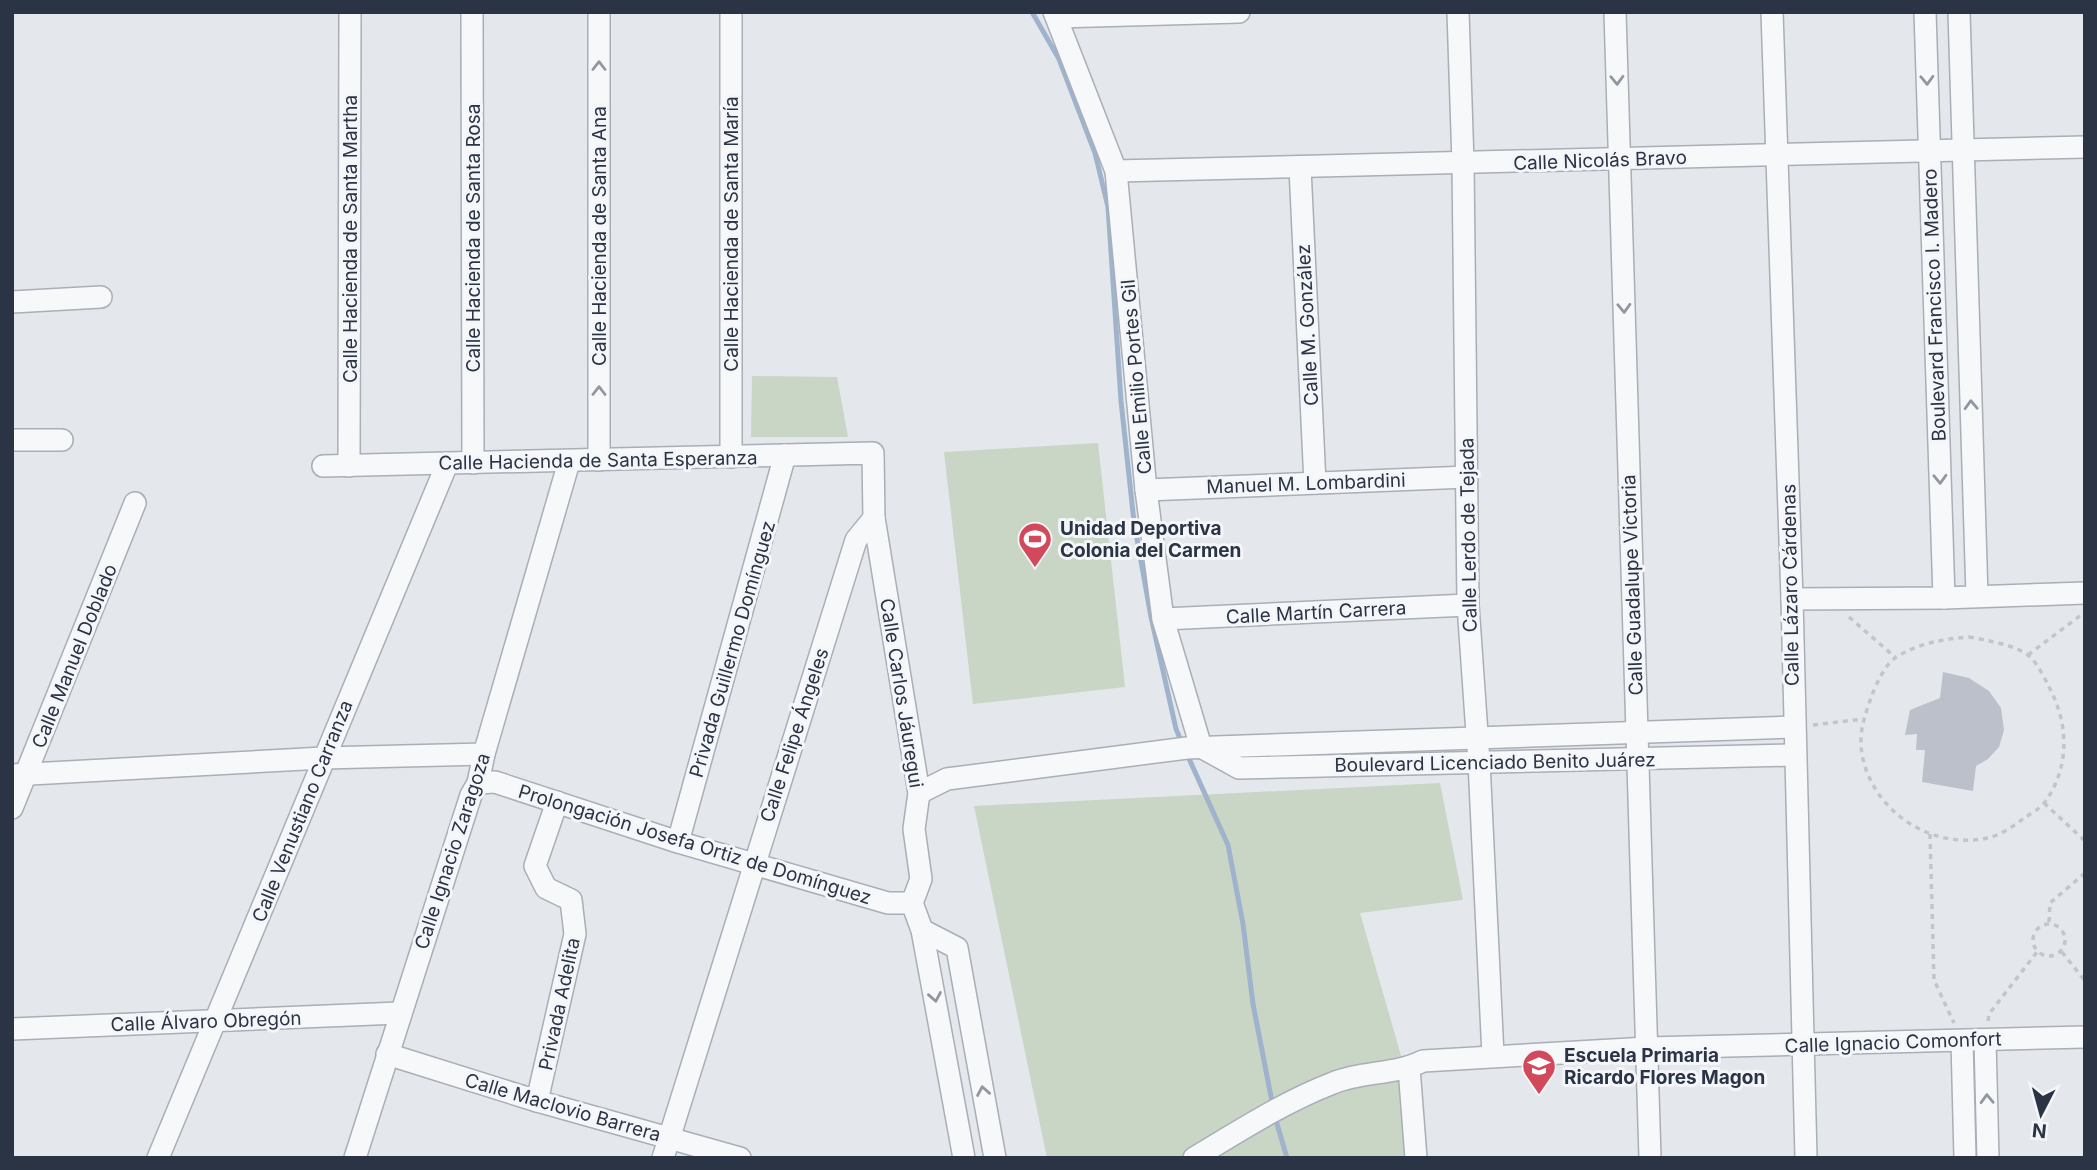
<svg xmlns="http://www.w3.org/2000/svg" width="2097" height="1170" font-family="Inter,sans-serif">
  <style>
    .green { fill: #c9d6c5 }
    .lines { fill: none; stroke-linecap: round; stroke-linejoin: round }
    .stream { stroke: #9fb4cc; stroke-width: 5 }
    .building { fill: #bbc0ca }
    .minor-casing { stroke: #a9aeb7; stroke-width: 24 }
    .path { stroke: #c2c5cb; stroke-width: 3.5; stroke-dasharray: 5 5; stroke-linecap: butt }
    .minor { stroke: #f7f8fa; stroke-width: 21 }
    .oneway { stroke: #9196a0 }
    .labels { text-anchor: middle; stroke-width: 6; stroke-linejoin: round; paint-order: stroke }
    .street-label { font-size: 19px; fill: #2b3445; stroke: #f4f6f9 }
    .poi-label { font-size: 19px; font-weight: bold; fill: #2b3445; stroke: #f4f6f9; text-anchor: start }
  </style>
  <rect width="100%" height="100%" fill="#e4e7ec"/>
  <g class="green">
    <polygon points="752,376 837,377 848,437 751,437"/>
    <polygon points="1098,443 1125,687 973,704 944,452"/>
    <polygon points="1440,783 1463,900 1360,913 1402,1059 1404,1158 1047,1158 974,806"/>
  </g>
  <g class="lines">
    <g class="stream">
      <polyline points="1032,12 1059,59 1095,153 1108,207 1121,401 1134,522 1151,617 1176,729 1182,743"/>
      <polyline points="1186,752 1228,845 1243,924 1253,1004 1273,1107"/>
      <polyline points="1275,1117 1287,1158"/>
    </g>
  </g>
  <polygon class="building" points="1943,672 1969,678 1989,691 2001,708 2004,730 1999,747 1988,759 1976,766 1973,791 1922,782 1925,750 1916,750 1917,734 1905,735 1910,710 1940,698"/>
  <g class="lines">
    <g class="minor-casing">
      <g id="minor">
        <polyline points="472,12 473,463"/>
        <polyline points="1054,12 1116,171 1146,490 1163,619 1201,747 1239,768 1794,755"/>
        <polyline points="1458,12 1463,163 1468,605 1479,762 1493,1056"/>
        <polyline points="1615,12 1650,1158"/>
        <polyline points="1772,12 1792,599 1806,1158"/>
        <polyline points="1925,12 1944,598"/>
        <polyline points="1959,12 1977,596"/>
        <polyline points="1057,17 1239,12"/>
        <polyline points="1300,168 1315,483"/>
        <polyline points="1116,171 2085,147"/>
        <polyline points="12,302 101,297"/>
        <polyline points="12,440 62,440"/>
        <polyline points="731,457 731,12"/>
        <polyline points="599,460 599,12"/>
        <polyline points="323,466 873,453 874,518 919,793 914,829 921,879 912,903 922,930 964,1158"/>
        <polyline points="349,466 350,12"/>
        <polyline points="1146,490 1467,477"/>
        <polyline points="1792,599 1944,598 2085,593"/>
        <polyline points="1163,619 1468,605"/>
        <polyline points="12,775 323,758 484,754"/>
        <polyline points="478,783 495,782 678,842 888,903 912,903"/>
        <polyline points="919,793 947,779 1187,748 1793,727"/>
        <polyline points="12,808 135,503"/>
        <polyline points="678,842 785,455"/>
        <polyline points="922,930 957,948 995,1158"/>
        <polyline points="12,1029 399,1013"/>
        <polyline points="1985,1040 1988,1158"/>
        <polyline points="1962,1041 1965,1158"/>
        <polyline points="387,1054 537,1101 740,1158"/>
        <polyline points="1409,1068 1416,1158"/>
        <polyline points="537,1101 575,934 571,900 546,888 535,866 557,802"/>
        <polyline points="158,1158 447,464"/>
        <polyline points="355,1158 471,795 478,783 484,754 569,462"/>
        <polyline points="663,1158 856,540 874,518"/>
        <path d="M1194 1158C1239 1131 1284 1102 1333 1083 1362 1071 1395 1075 1423 1061L1647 1048 2085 1037"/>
      </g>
    </g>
    <g class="path">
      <polyline points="1849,617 1895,657"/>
      <path d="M1969 637C1986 640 2016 645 2029 656 2038 664 2044 677 2049 687 2069 724 2070 767 2045 802 2040 809 2030 814 2024 818 2014 826 1999 836 1987 838 1928 851 1866 806 1861 746 1860 728 1866 712 1872 695 1877 683 1886 662 1898 656 1920 643 1944 639 1969 637Z"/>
      <polyline points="2028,655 2085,612"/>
      <polyline points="1813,725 1863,719"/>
      <polyline points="2044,803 2085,841"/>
      <polyline points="1930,834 1934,980 1954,1023"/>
      <polyline points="2049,922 2050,903 2085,873"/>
      <circle cx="2049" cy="940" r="16"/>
      <polyline points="2062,952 2085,981"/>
      <polyline points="1988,1021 1989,1014 2037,952"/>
    </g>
    <use href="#minor" class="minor"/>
  </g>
  <defs><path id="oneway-chevron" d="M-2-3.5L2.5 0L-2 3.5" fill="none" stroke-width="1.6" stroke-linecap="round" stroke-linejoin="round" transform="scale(1.75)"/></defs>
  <g class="oneway">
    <use href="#oneway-chevron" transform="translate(599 66) rotate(-90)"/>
    <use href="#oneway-chevron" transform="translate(1617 80) rotate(88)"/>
    <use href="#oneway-chevron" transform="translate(1927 80) rotate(88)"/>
    <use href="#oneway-chevron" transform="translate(1624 308) rotate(88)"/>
    <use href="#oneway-chevron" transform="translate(599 391) rotate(-90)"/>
    <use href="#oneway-chevron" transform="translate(1971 405) rotate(-92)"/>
    <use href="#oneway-chevron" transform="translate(1940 479) rotate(88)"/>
    <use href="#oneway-chevron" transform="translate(935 997) rotate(80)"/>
    <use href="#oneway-chevron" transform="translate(983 1091) rotate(-100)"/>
    <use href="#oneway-chevron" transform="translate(1987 1099) rotate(-92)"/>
  </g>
  <defs>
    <g id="stadium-pin" transform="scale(1.75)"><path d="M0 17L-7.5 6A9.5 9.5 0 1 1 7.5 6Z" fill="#d1495b" stroke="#f4f6f9"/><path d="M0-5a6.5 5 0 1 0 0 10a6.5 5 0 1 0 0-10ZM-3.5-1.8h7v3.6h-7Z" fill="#fff"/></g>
    <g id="school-pin" transform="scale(1.75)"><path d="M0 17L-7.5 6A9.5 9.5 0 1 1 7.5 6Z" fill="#d1495b" stroke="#f4f6f9"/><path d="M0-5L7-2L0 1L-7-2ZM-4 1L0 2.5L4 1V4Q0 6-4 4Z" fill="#fff"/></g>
  </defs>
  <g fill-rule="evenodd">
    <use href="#stadium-pin" x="1035" y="539"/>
    <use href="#school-pin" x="1539" y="1066"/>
  </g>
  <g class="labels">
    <g class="street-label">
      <text transform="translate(1600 160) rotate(-2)" y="7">Calle Nicolás Bravo</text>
      <text transform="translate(731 234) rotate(-90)" y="7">Calle Hacienda de Santa María</text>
      <text transform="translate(599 236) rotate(-90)" y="7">Calle Hacienda de Santa Ana</text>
      <text transform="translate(473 238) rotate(-90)" y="7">Calle Hacienda de Santa Rosa</text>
      <text transform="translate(350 239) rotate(-90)" y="7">Calle Hacienda de Santa Martha</text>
      <text transform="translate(1934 305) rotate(-92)" y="7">Boulevard Francisco I. Madero</text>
      <text transform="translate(1307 325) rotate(-93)" y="7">Calle M. González</text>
      <text transform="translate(1136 377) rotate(-95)" y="7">Calle Emilio Portes Gil</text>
      <text transform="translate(598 460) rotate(-1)" y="7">Calle Hacienda de Santa Esperanza</text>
      <text transform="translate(1306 483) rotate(-2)" y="7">Manuel M. Lombardini</text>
      <text transform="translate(1468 535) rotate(-91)" y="7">Calle Lerdo de Tejada</text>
      <text transform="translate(1632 585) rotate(-92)" y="7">Calle Guadalupe Victoria</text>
      <text transform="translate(1790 585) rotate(-91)" y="7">Calle Lázaro Cárdenas</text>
      <text transform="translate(1316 612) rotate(-3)" y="7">Calle Martín Carrera</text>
      <text transform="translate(732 649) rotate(-74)" y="7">Privada Guillermo Domínguez</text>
      <text transform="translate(74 656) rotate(-68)" y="7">Calle Manuel Doblado</text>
      <text transform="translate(902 693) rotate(81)" y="7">Calle Carlos Jáuregui</text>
      <text transform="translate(794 735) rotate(-72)" y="7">Calle Felipe Ángeles</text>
      <text transform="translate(1495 762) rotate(-1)" y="7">Boulevard Licenciado Benito Juárez</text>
      <text transform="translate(302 811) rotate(-68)" y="7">Calle Venustiano Carranza</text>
      <text transform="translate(695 844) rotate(17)" y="7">Prolongación Josefa Ortiz de Domínguez</text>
      <text transform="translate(452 851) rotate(-72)" y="7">Calle Ignacio Zaragoza</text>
      <text transform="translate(559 1004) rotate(-78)" y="7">Privada Adelita</text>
      <text transform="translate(206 1021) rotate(-2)" y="7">Calle Álvaro Obregón</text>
      <text transform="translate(1893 1042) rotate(-2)" y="7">Calle Ignacio Comonfort</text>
      <text transform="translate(563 1107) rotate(16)" y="7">Calle Maclovio Barrera</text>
    </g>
    <g class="poi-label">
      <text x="1060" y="535">Unidad Deportiva<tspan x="1060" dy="22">Colonia del Carmen</tspan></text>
      <text x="1564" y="1062">Escuela Primaria<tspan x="1564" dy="22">Ricardo Flores Magon</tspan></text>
    </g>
  </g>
  <rect width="2097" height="1170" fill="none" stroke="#2b3445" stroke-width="28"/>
  <g transform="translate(2041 1114) rotate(186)" stroke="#f4f6f9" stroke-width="5" paint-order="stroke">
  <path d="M0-5L12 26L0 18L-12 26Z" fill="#2b3445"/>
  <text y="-10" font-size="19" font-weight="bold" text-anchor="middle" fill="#2b3445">N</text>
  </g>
</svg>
